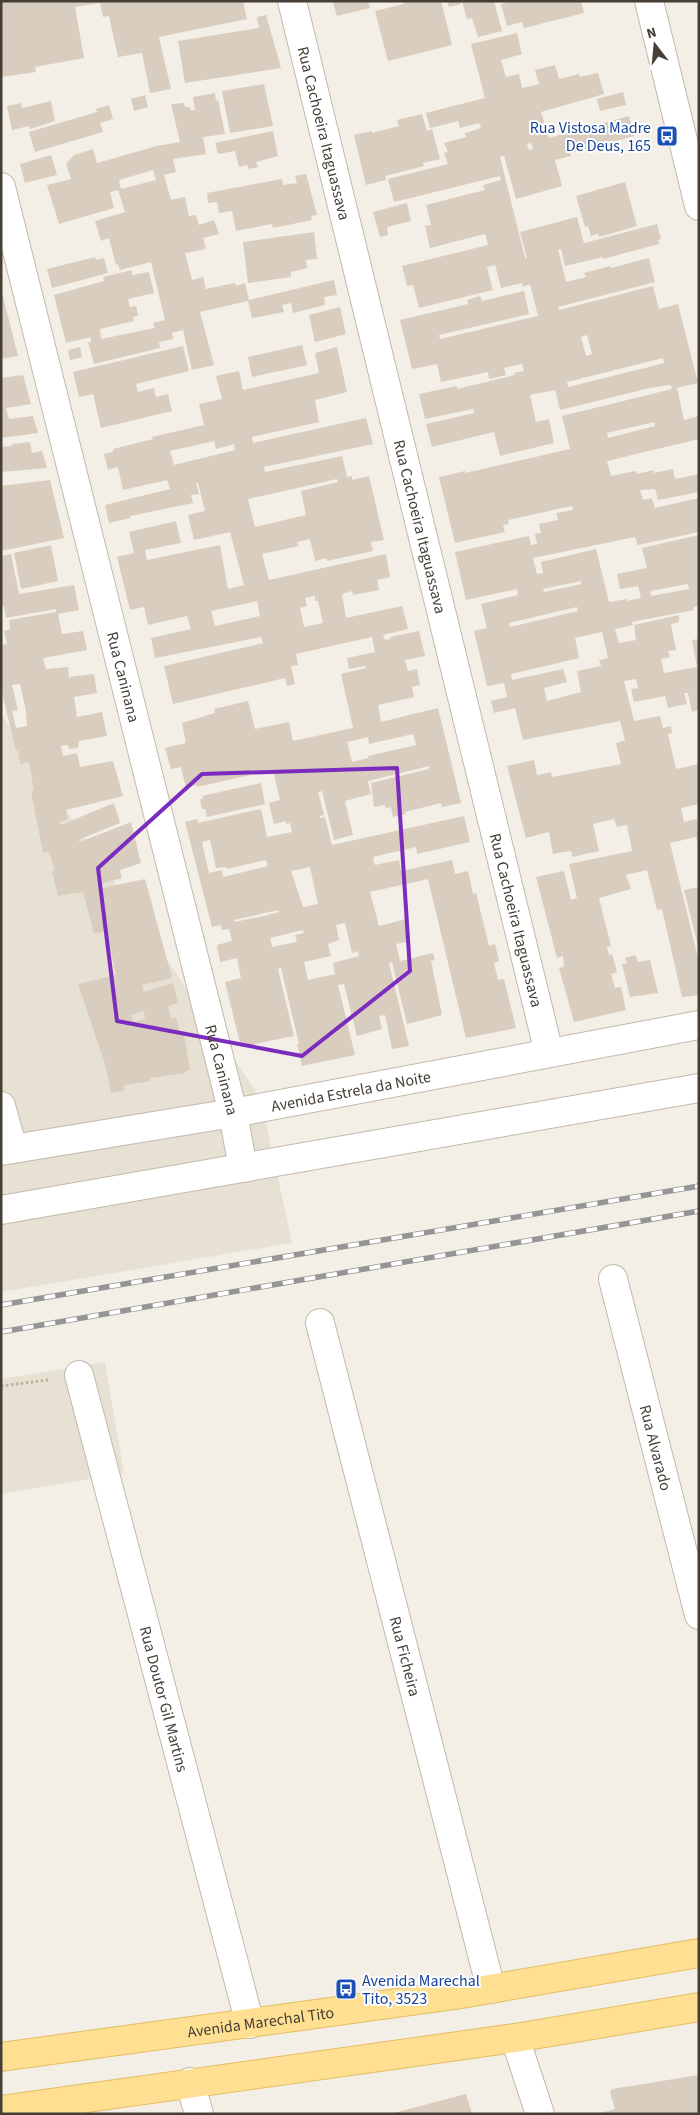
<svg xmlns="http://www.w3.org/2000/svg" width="700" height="2115" font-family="'Source Sans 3',sans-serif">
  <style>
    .residential { fill: #e7e1d4 }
    .building { fill: #d8cdbe; fill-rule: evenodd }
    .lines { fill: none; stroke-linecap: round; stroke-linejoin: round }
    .minor-casing { stroke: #c1b9ab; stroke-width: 30 }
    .tertiary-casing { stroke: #c1b9ab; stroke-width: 30 }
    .primary-casing { stroke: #e4bd62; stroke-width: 30 }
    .path { stroke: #c0b299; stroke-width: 3; stroke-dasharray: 2.5 2.5; stroke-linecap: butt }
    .minor { stroke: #fff; stroke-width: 28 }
    .tertiary { stroke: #fff; stroke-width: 28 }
    .primary { stroke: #ffe093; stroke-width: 28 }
    .rail-casing { stroke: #959595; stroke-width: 5.5 }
    .rail { stroke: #fff; stroke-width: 4; stroke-dasharray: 11; stroke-linecap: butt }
    .marked { fill: none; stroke: #7b2cbf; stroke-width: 4; stroke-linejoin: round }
    .labels { text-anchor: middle; stroke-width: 4; stroke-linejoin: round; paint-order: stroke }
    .transit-label { font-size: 16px; fill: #164399; stroke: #fff; text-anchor: end }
    .street-label { font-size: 16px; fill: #463f35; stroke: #fff }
  </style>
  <rect width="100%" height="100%" fill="#f3efe6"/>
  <g class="residential">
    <polygon points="1,714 261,1099 292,1243 1,1292"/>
    <polygon points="105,1362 124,1473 1,1494 1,1379"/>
  </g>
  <g class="building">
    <polygon points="1,1 243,1 247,19 159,37 171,89 150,93 142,53 118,57 109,16 103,17 100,3 75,7 84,58 35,67 36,72 1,77"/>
    <polygon points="338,1 368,1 370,8 337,16 333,3"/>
    <polygon points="403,1 441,1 452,45 388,61 375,11 404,4"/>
    <polygon points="447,1 460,1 461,4 449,7"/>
    <polygon points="462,1 494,1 502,31 478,37 472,18 467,19"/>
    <polygon points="513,1 581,1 584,13 524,28 522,22 507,26 501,4"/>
    <polygon points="266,15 281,68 185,83 178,41 259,28 257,17"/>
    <path d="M517 33 522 54 501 60 506 77 519 74 522 88 539 84 535 70 555 65 559 79 579 74 580 77 598 73 604 94 541 112 549 138 629 116 634 136 570 153 571 156 555 160 562 186 516 199 504 156 500 157 525 258H527L520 232 577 217 584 243 657 224 661 239 658 240 659 244 603 259V257L565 266 561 249H558L566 282 586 277 584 273 610 266 611 268 649 258 655 282 558 307 559 310 653 286 659 309 678 304 698 383 677 388 684 420 699 416V439L607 461 611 476 636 471 637 474 654 470V473L673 469 675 479 699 474V492L658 500 655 489 640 490 643 500 652 498 655 508 699 498V532L638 545 635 537 533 558 537 574 543 573 541 562 596 549 609 602 627 599V601L641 598 638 586 620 589 617 574 647 568 642 548 699 535V606L694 607V610L632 622 633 625 615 629 619 643 636 640 634 625 679 615V622L671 624 676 650 668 651 670 657 661 659 664 673 697 667 692 640 699 639V710L692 712 688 693H684L687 704 668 708 665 696 634 702 631 689 638 688 636 679 624 681 634 721 660 716 663 728 671 726 672 733 668 734 676 769 699 764V804L681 808 684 822 697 819 699 846 696 837 670 843 699 962V995L682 997 662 909 657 910 647 870 626 875 631 889 599 898 611 946 607 947 609 955 612 954 617 972 611 974 615 988 621 987 626 1010 574 1022 559 968 564 967 563 956 557 958 536 877 564 871 571 900 577 898 569 864 632 851 627 825 617 827 614 819 593 824 599 851 572 857 571 851 553 854 549 832 526 838 507 766 534 760 537 775 551 772 552 777 621 764 616 743 625 740 620 721 523 740 515 708 494 713 491 701 507 697 504 683 487 686 474 631 487 628 481 604 518 595 517 589 466 600 455 552 529 536 531 545 537 544 535 534 541 533 539 524 558 520 556 513 573 510 572 506 508 520 509 524 503 525 505 532 455 543 439 477 465 471V473L570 449 562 416 672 389 671 385 650 388 560 410 555 390 530 395 536 422 549 419 554 443 500 456 494 432 432 447 426 424 474 413 473 409 425 419 419 394 457 386V389L515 375 514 373 524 371 522 364 504 368 506 375 489 379 488 372 441 382 437 364 412 369 400 320 468 304 467 300 480 296 482 301 524 291 529 314 439 335 440 339 538 316 530 284 523 287 522 283 501 288 495 265 487 267 493 290 419 308 413 285 407 286 402 266 488 245 485 234 430 248 425 226 431 225 426 205 485 190 483 185 501 180 500 176 394 202 388 179 448 164 444 153 448 152 444 143 466 137 465 133 481 128 479 123 460 128 458 121 430 128 426 113 485 98 471 44ZM531 143 533 149 529 150 527 144ZM587 335 592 354 586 356 581 337ZM663 358 664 363 645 368 568 387 567 382ZM654 422 655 426 608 438 607 433ZM581 581V584L544 592 543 589ZM688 584 689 589 651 596 650 591ZM577 607 578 611 510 627 509 623ZM602 632 608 658 599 660 601 666 577 671 581 692 547 701 544 688 567 682 563 669 512 680 511 674 579 658 575 638Z"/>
    <polygon points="264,84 273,126 230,133 222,91"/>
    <polygon points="623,92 626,105 600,111 597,99"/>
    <path d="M215 93 216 101 218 100 225 134 203 137 206 154 173 159 176 172 164 175 171 200 185 197 189 216 196 215 199 225 214 220 219 234 203 238 206 249 185 253 192 280 203 277 206 289 235 283 236 286 245 283 249 300 334 280 337 295 324 297 325 305 293 313 291 303 282 305 284 312 252 318 248 301 200 312 214 365 192 370 183 330 172 333 173 339 159 342 160 348 94 364 88 342H91V337L66 343 54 295 104 281 103 277 132 270V275L149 272 154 293 128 299 130 307 136 306 138 316 133 317 134 321 100 329 101 339 155 328 153 323 165 320 151 262 120 270 118 264 116 265 109 238 101 241 95 221 125 212 118 190 110 192 114 208 59 224 47 185 71 179 66 164 74 155 93 149 97 163 157 146 180 142 171 104 184 103 185 107H190V110H195L193 97ZM153 170 156 180 121 189 119 180Z"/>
    <polygon points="145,95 148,107 134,111 131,99"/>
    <polygon points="51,101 55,121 30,129 29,126 12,130 7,106 21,103 22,108"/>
    <polygon points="109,105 113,119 100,123 103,132 35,152 29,132 97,112 96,109"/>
    <polygon points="422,114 427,131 432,129 440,159 423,163 424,166 385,176 386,180 366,185 354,135 372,131 372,133 399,126 397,120"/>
    <polygon points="273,131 278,156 256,162 258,167 249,169 247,165 239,167 235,151 218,154 215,143"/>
    <polygon points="51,155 57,175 25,183 20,164"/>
    <polygon points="306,174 317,215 311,216 312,220 273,228 272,224 236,231 232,211 219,213 217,202 208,203 207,193 282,179 283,185 297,183 295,176"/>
    <polygon points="625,182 637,226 599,237 598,234 591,236 588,226 585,227 576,196"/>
    <polygon points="407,203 411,221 387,227 388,235 380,237 373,212"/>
    <polygon points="314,232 317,259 306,260 307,268 291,272 291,277 248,283 243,242"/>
    <polygon points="95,257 96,260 104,258 108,273 52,288 47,269"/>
    <polygon points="1,289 18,356 1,359"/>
    <polygon points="340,307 346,334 315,342 309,315"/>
    <polygon points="302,345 307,365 252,377 248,357"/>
    <polygon points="183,346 189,371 136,384 138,392 154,388 156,397 168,394 172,411 101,428 93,394 79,397 73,372"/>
    <polygon points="80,347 82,357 70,360 68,350"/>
    <path d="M337 347 347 392 315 400 319 422 252 437 253 443 366 418 373 444 264 467 265 472 342 456 347 477 352 476V480L369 476 384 540 371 542 373 551 327 561 326 558 315 561 310 539 297 542 299 546 262 554 269 580 386 554 390 577 377 580 379 590 353 595 352 591 342 594 346 618 402 606 408 629 383 635 385 640 391 639 390 637 419 631 425 656 405 660 408 671 417 669 420 685 412 687 414 697 378 705 381 722 438 708 461 803 442 807 441 803 405 812 406 814 393 817 391 807 386 808 385 805 374 807 371 783 429 769V766L368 781 371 794 345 801 353 835 334 840 322 791 318 792 324 815 320 816V818L325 817 332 845 464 816 470 842 417 854 416 847 373 857 374 863 375 865 399 860 401 871 452 860 455 874 468 871 473 894 476 893 489 946 495 944 499 961 494 963 498 980 504 979 516 1028 466 1038 428 879 370 892 379 926 406 919 410 941 396 944 400 961 433 953 435 960 431 961 442 1015 407 1024 392 962 389 963 409 1046 392 1049 385 1015 379 1016 382 1029 357 1036 344 984 338 985 355 1055 302 1066 297 1044H299L281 968 278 969 294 1036 241 1047 225 982 241 978 237 958 220 962 217 945 232 941 229 929 222 930 221 925 212 927 185 822 197 819 198 823 261 809 267 837 292 832 290 823 286 824V821L274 824 269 803 280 800 273 770 197 787V785L186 788 181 767 171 769 165 748 186 743 182 723 215 713 214 709 248 701 255 729 289 722 293 741 353 728 341 674 366 668 365 666 349 669 347 658 375 652 372 637 296 654 298 665 291 666 295 684 287 686 285 678 173 704 164 666 263 643 261 637 155 658 151 638 191 629 187 616 148 625 144 607 130 610 117 557 134 553 129 532 176 521 181 543 145 550 147 560 220 545 228 589 244 585 230 532 194 540 188 515 205 511 198 483H196L199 494 191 495 193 503 130 516V518L109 523 105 505 170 489 167 480 123 490 118 467 108 470 104 454 113 452V449L153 439 152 437 204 425 199 404 222 399 216 376 239 371 243 390 319 373 315 353ZM214 441 216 449 234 444 235 450 174 465 170 451ZM337 479 338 482 301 491 306 515 255 527 248 499ZM315 596V601H318L323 623 304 627 300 608 307 606 305 598ZM257 601 260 616 215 626 211 611ZM413 734 416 745 368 756 369 758 352 762 347 742 368 737 369 744ZM210 840 216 868 227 867V869L266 860 268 866 223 877 222 870 209 873 202 842ZM310 867 318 904 303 907 291 871ZM278 910 279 912 264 916 234 922V920ZM345 923 352 953 358 951 359 956 333 963 335 974 308 980 304 962 331 956 328 944 339 940 336 925ZM303 930 304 933 295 935 297 942 272 947 270 938Z"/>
    <polygon points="23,375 31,404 6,408 9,419 33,416 38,433 1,438 1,378"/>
    <polygon points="30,442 32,453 42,451 47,468 1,472 1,447 12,446 12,444"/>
    <polygon points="50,480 64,538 1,551 1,486"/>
    <polygon points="51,545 58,581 21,589 14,553"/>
    <path d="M11 554 19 594 74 585 79 610 58 614 62 634 83 631 87 650 43 658 46 669 68 667 69 677 94 674 97 693 74 697 77 717 102 712 107 736 79 741 78 748 69 749 68 745 61 746 63 756 77 753 80 767 113 761 123 796 66 810 68 819 60 822 61 825 114 803 120 823 78 840 80 842 131 822 141 863 120 870 122 878 101 884 102 888 145 879 172 978 142 985 144 992 173 983 178 1003 168 1006 171 1019 176 1017 180 1033H184L190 1070 185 1071V1073L150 1078 151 1081 124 1085V1091L111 1093 105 1064 78 984 116 975 107 931 94 934 83 892 58 896 52 871H55L49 852 43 853 31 791H34L29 762 20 764 18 750 16 751 1 689V645L7 644 4 631 10 629 9 620 56 612V609L6 618 4 606 1 607V556ZM20 684 26 711 27 726 16 728 12 711 18 710 12 685ZM144 1011 145 1019 133 1022 131 1015Z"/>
    <polygon points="261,783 265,804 207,817 205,809 202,809 200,799 203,799 202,796"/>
    <polygon points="699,887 699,946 698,946 684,890"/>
    <polygon points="635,955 638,962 650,960 658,993 630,997 622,964 627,963 625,958"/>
    <polygon points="699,2075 699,2114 597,2114 615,2109 610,2092 612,2089"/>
    <polygon points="466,2094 472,2114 394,2114 394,2113"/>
  </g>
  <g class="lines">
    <g class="minor-casing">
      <g id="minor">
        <path id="s1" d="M292 1 549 1053"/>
        <polyline points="649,1 699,206"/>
        <path id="s2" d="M1 187 233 1113 243 1168"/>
        <polyline points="1,1106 13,1149"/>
        <path id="s3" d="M613 1279 699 1615"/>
        <path id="s4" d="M320 1323 491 1989"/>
        <path id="s5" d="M79 1375 250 2024"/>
        <polyline points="190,2082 199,2114"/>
      </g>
    </g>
    <g class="tertiary-casing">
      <g id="tertiary">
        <path id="s6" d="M1 1151 233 1113 699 1025"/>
        <polyline points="1,1210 699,1088"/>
        <polyline points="515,2038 540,2114"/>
      </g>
    </g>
    <g class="primary-casing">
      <g id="primary">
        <path id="s7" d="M1 2057 455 1995 699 1953"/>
        <polyline points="1,2110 515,2038 699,2007"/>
      </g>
    </g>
    <polyline class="path" points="1,1386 48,1380"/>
    <use href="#minor" class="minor"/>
    <use href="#tertiary" class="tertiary"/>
    <use href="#primary" class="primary"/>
    <g class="rail-casing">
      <g id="rail">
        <polyline points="1,1305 699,1186"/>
        <polyline points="1,1332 699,1211"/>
      </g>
    </g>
    <use href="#rail" class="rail"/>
  </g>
  <path class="marked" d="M397 768 410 971 302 1056 117 1021 98 868 202 774Z"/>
  <defs>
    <g id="bus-square" transform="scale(1.125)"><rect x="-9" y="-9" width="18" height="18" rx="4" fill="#1a4fb4" stroke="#fff"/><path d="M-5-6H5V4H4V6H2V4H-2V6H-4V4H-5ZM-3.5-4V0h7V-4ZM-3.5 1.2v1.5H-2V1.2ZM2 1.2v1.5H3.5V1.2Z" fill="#fff"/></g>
  </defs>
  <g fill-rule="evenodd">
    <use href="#bus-square" x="667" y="136"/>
    <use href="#bus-square" x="346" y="1989"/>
  </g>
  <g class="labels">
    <g class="transit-label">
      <text x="651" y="133">Rua Vistosa Madre<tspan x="651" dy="18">De Deus, 165</tspan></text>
      <text x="362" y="1986" text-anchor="start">Avenida Marechal<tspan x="362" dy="18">Tito, 3523</tspan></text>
    </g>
    <g class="street-label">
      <text dy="6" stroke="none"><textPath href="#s1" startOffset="136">Rua Cachoeira Itaguassava</textPath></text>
      <text dy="6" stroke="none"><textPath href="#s1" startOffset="541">Rua Cachoeira Itaguassava</textPath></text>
      <text dy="6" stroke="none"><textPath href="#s2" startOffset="505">Rua Caninana</textPath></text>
      <text dy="6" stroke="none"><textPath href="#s1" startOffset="946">Rua Cachoeira Itaguassava</textPath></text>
      <text dy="6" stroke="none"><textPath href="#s2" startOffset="910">Rua Caninana</textPath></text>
      <text dy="6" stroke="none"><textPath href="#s6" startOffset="355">Avenida Estrela da Noite</textPath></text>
      <text dy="6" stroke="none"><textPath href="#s3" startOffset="174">Rua Alvarado</textPath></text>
      <text dy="6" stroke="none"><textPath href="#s4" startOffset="344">Rua Ficheira</textPath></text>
      <text dy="6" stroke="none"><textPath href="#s5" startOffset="335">Rua Doutor Gil Martins</textPath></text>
      <text dy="6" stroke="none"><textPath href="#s7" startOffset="262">Avenida Marechal Tito</textPath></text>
    </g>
  </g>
  <rect width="700" height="2115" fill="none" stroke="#463f35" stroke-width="5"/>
  <g transform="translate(655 45) rotate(344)" stroke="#ffffff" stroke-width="4" paint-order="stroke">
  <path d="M0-4L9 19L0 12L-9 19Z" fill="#463f35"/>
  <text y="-8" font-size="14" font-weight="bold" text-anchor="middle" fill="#463f35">N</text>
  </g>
</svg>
